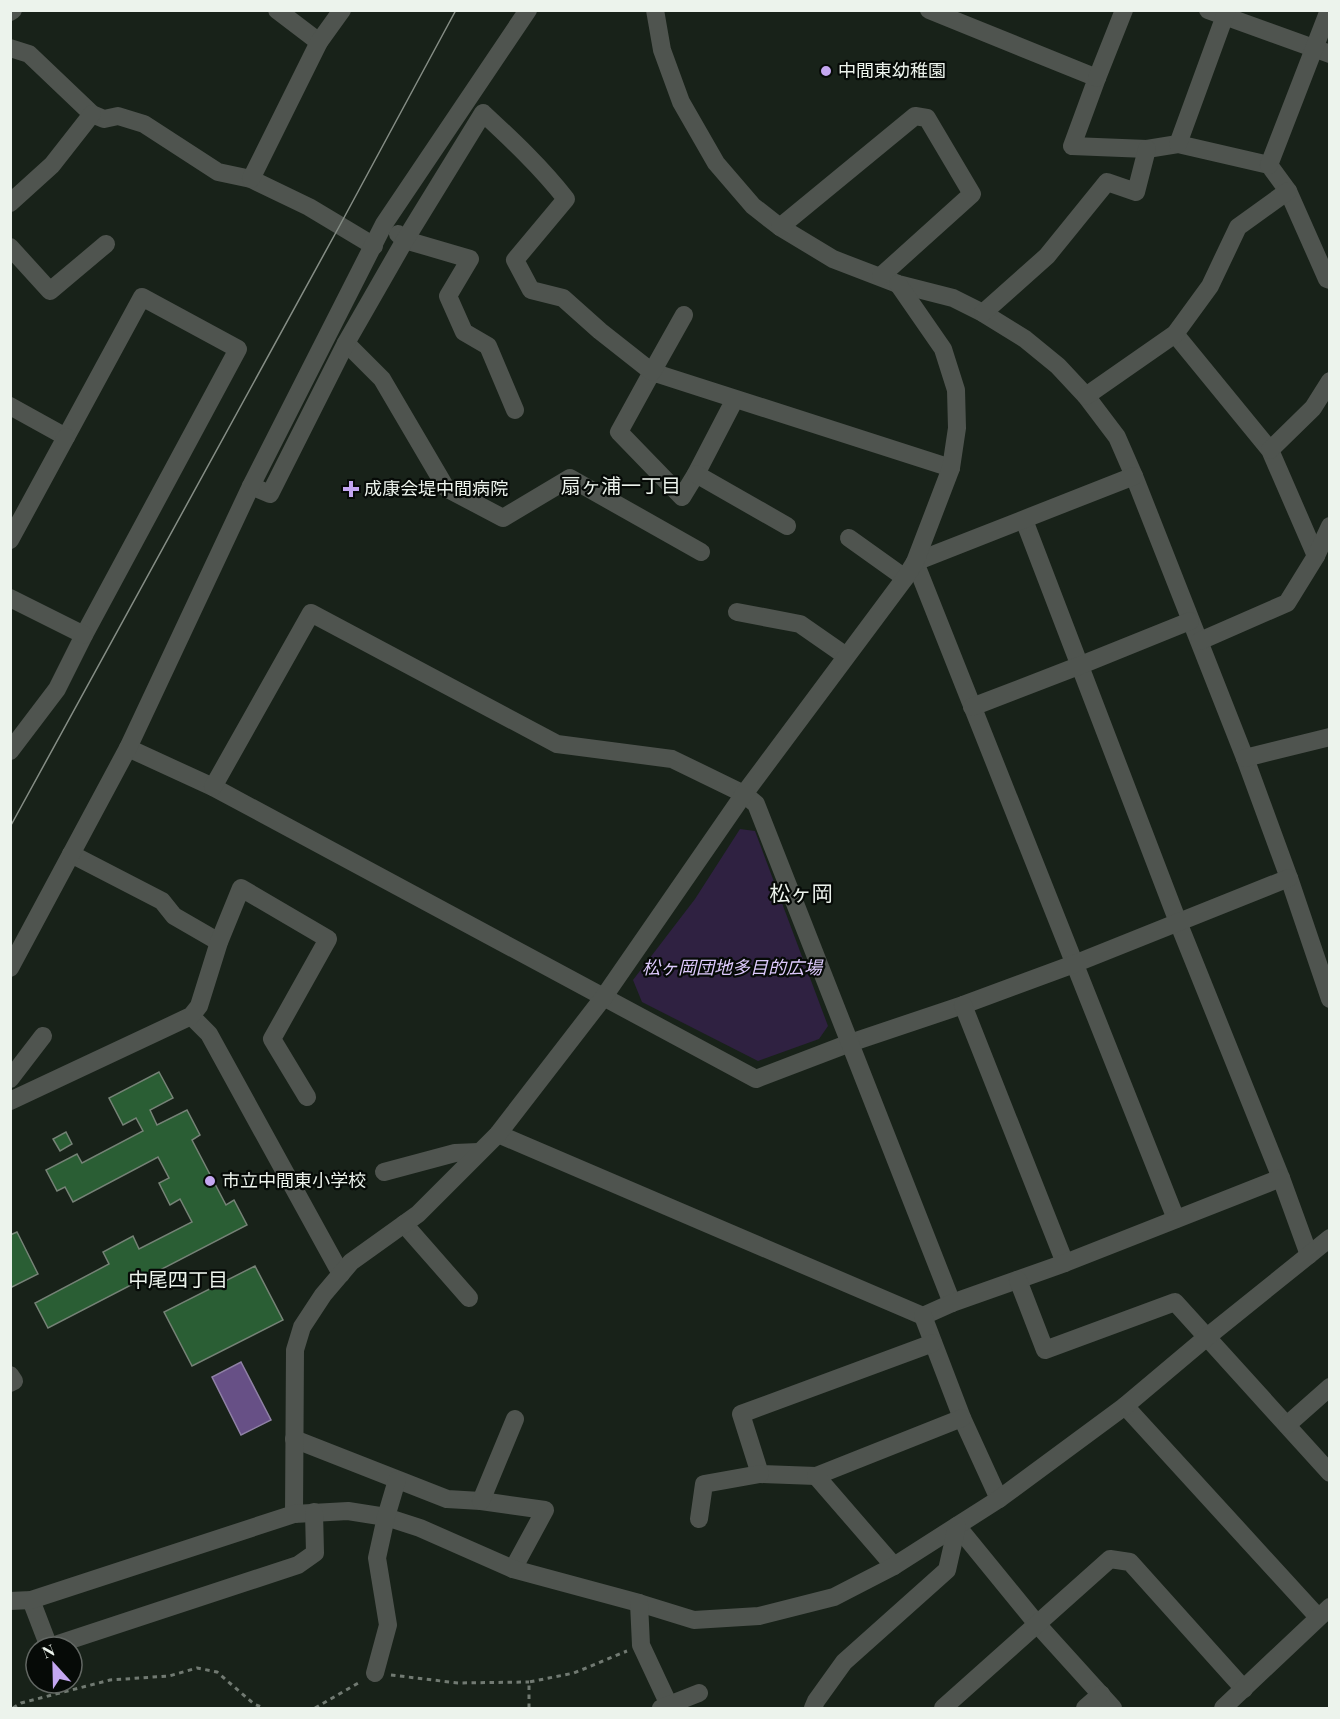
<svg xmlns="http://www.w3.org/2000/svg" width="1340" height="1719" font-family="'Playfair Display','Noto Sans JP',serif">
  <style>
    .green { fill: #2f2141 }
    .water { fill: #675086; stroke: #8f81a5; stroke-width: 1.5 }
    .building { fill: #2a5e34; stroke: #758276; stroke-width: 1.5 }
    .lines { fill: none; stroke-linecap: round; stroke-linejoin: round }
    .path { stroke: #717a72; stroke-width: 3; stroke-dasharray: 4.5 4.5; stroke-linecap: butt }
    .minor { stroke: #4f544f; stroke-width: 18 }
    .tram { stroke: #858d85; stroke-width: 1.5 }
    .poi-dot { fill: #c4a7f1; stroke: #060a07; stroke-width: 2 }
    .labels { text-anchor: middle; stroke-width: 4.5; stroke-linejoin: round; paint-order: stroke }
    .poi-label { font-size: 18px; fill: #ecf3ec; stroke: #060a07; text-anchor: start }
    .park-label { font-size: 18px; font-style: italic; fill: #ddc9fc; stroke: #060a07 }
    .neighbourhood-label { font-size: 20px; fill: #ecf3ec; stroke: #060a07 }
    .quarter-label { font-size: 21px; fill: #ecf3ec; stroke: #060a07 }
  </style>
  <rect width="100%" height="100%" fill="#182219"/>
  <polygon class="green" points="740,829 755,831 828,1026 819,1039 758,1061 642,1002 633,980 695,899"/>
  <polygon class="water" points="241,1362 271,1420 241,1435 212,1377"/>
  <g class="building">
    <polygon points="159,1072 173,1098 150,1110 157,1125 187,1110 200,1135 192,1140 226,1205 234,1200 247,1225 48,1328 35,1303 109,1264 103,1252 133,1236 139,1249 192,1222 180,1199 170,1205 159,1183 169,1178 158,1157 73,1202 65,1187 57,1191 46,1170 77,1154 82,1163 143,1131 136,1118 123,1125 109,1098"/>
    <polygon points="66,1132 72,1144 60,1151 53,1139"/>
    <polygon points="17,1232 38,1274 12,1287 10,1283 10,1235"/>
    <polygon points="255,1266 283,1320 192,1366 164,1312"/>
  </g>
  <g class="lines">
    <g class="path">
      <polyline points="391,1675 458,1683 529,1682"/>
      <polyline points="13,1708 21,1703 110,1680 169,1676 197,1668 217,1672 254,1704 264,1708"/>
      <polyline points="315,1708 360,1682"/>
      <polyline points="529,1708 529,1682 574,1673 627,1651"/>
    </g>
    <g class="minor">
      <polyline points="277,10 319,42"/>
      <polyline points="655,10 662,50 681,102 716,163 753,206 780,227 833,259 898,284 953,298 983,313 1025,339 1058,366 1086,396 1117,437 1134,476 1245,758 1289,878 1330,999"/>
      <polyline points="929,10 1097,78 1072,146 1147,149 1178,144 1269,165 1288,191 1327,279 1330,280"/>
      <polyline points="1208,10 1330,54"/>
      <polyline points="10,12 13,10"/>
      <polyline points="10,48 29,54 92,114 104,119 118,116 144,124 218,172 251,179 309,207 374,246"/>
      <polyline points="1097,78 1124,10"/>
      <polyline points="1178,144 1227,10"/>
      <polyline points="1269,165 1329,10"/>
      <polyline points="251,179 319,42 342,10"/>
      <polyline points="10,203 52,165 92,114"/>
      <polyline points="780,227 915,116 927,118 972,194 881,276"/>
      <polyline points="398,234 405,240 470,259 448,296 464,332 488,346 515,410"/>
      <polyline points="10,247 50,291 106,244"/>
      <polyline points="983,313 1047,256 1107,182 1136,192 1147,149"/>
      <polyline points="1175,334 1270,450 1316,556"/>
      <polyline points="346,343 382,379 446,488 503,518 570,478 701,552"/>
      <polyline points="1086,396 1175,334 1210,286 1238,227 1288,191"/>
      <polyline points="735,399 696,474 682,497 619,432 652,372 951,468"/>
      <polyline points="10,406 66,437 142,297 238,349 84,635 57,689 10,751"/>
      <polyline points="1270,450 1313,408 1330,381"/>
      <polyline points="696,474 787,526"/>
      <path d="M251 486 270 494 346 343 405 240 483 113C512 140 541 167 566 199L515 260 531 290 563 298 600 331 652 372 684 315"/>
      <polyline points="1024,520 1178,922 1281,1178"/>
      <polyline points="849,538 905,578"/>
      <polyline points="10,540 66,437"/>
      <polyline points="915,562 1176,1219"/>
      <polyline points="915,562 1134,476"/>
      <polyline points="10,598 84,635"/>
      <polyline points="737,612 800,624 846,656"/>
      <polyline points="1200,641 1287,603 1316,556 1330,526"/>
      <polyline points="972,707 1081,665 1190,621"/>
      <polyline points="128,748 213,787 756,1079 850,1043 963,1005 1074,964 1289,878"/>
      <polyline points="1245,758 1330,737"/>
      <polyline points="213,787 311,613 557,744 672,759 744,794 756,804 952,1303"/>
      <polyline points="71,854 162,901 174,916 219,942"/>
      <polyline points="10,968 128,748 251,486 384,224 528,10"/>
      <polyline points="963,1005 1065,1263"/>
      <polyline points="191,1016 209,1034 341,1274"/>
      <polyline points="10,1079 43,1036"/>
      <polyline points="10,1101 191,1016 199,1006 219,942 241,888 328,939 272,1039 307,1097"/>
      <polyline points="498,1134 923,1316 952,1303 1065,1263 1281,1178 1309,1255"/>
      <polyline points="384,1172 455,1153 479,1152"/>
      <polyline points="404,1224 469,1298"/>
      <polyline points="1018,1280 1045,1350 1175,1302 1330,1473"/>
      <polyline points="923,1316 962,1418 999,1499"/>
      <polyline points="933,1343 741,1414 760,1474 816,1476 962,1418"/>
      <polyline points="10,1375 14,1381 10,1383"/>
      <polyline points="1125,1406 1318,1617"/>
      <polyline points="1287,1425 1330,1387"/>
      <polyline points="294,1439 447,1499 481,1501 545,1510 513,1569"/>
      <polyline points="816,1476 894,1566"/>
      <polyline points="481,1501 515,1419"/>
      <polyline points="294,1514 295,1350 302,1327 323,1295 351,1262 418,1214 498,1134 603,998 744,794 905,578 915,562 951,468 957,428 956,390 943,349 898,284"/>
      <polyline points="699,1519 704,1484 760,1474"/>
      <polyline points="957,1526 1037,1624 1113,1708"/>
      <polyline points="31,1600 49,1647"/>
      <polyline points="10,1601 31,1600 294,1514 348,1511 386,1517 420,1528 513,1569 639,1603 694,1620 759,1616 834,1597 894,1566 999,1499 1125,1406 1207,1337 1330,1238"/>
      <polyline points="639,1603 641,1645 669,1705"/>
      <polyline points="49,1647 298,1565 315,1553 314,1512"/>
      <polyline points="375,1673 388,1625 377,1558 386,1517 397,1480"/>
      <polyline points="661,1708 699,1693"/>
      <polyline points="813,1708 816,1701 844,1662 947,1570 957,1526"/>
      <polyline points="943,1708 1110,1559 1130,1562 1244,1689"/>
      <polyline points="1085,1708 1101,1694"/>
      <polyline points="1223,1708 1330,1607"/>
    </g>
    <polyline class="tram" points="10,827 340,225 456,10"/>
  </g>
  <g class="poi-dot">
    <circle cx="826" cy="71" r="6"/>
    <path d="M348 480h6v6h6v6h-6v6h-6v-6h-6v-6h6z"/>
    <circle cx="210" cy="1181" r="6"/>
  </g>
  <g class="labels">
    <g class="poi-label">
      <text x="838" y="77">中間東幼稚園</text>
      <text x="364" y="495">成康会堤中間病院</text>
      <text x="222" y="1187">市立中間東小学校</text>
    </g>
    <g class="park-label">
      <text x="732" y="974">松ヶ岡団地多目的広場</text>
    </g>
    <g class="neighbourhood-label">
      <text x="621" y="493">扇ヶ浦一丁目</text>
      <text x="178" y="1287">中尾四丁目</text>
    </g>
    <g class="quarter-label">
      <text x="801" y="901">松ヶ岡</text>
    </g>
  </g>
  <rect width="1340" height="1719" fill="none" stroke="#ecf3ec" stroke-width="24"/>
  <g transform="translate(54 1665) rotate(338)"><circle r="28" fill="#060a07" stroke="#626763" stroke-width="1.5"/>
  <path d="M0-4.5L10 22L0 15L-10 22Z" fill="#c4a7f1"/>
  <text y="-9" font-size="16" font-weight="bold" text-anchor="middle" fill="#ecf3ec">N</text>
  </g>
</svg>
